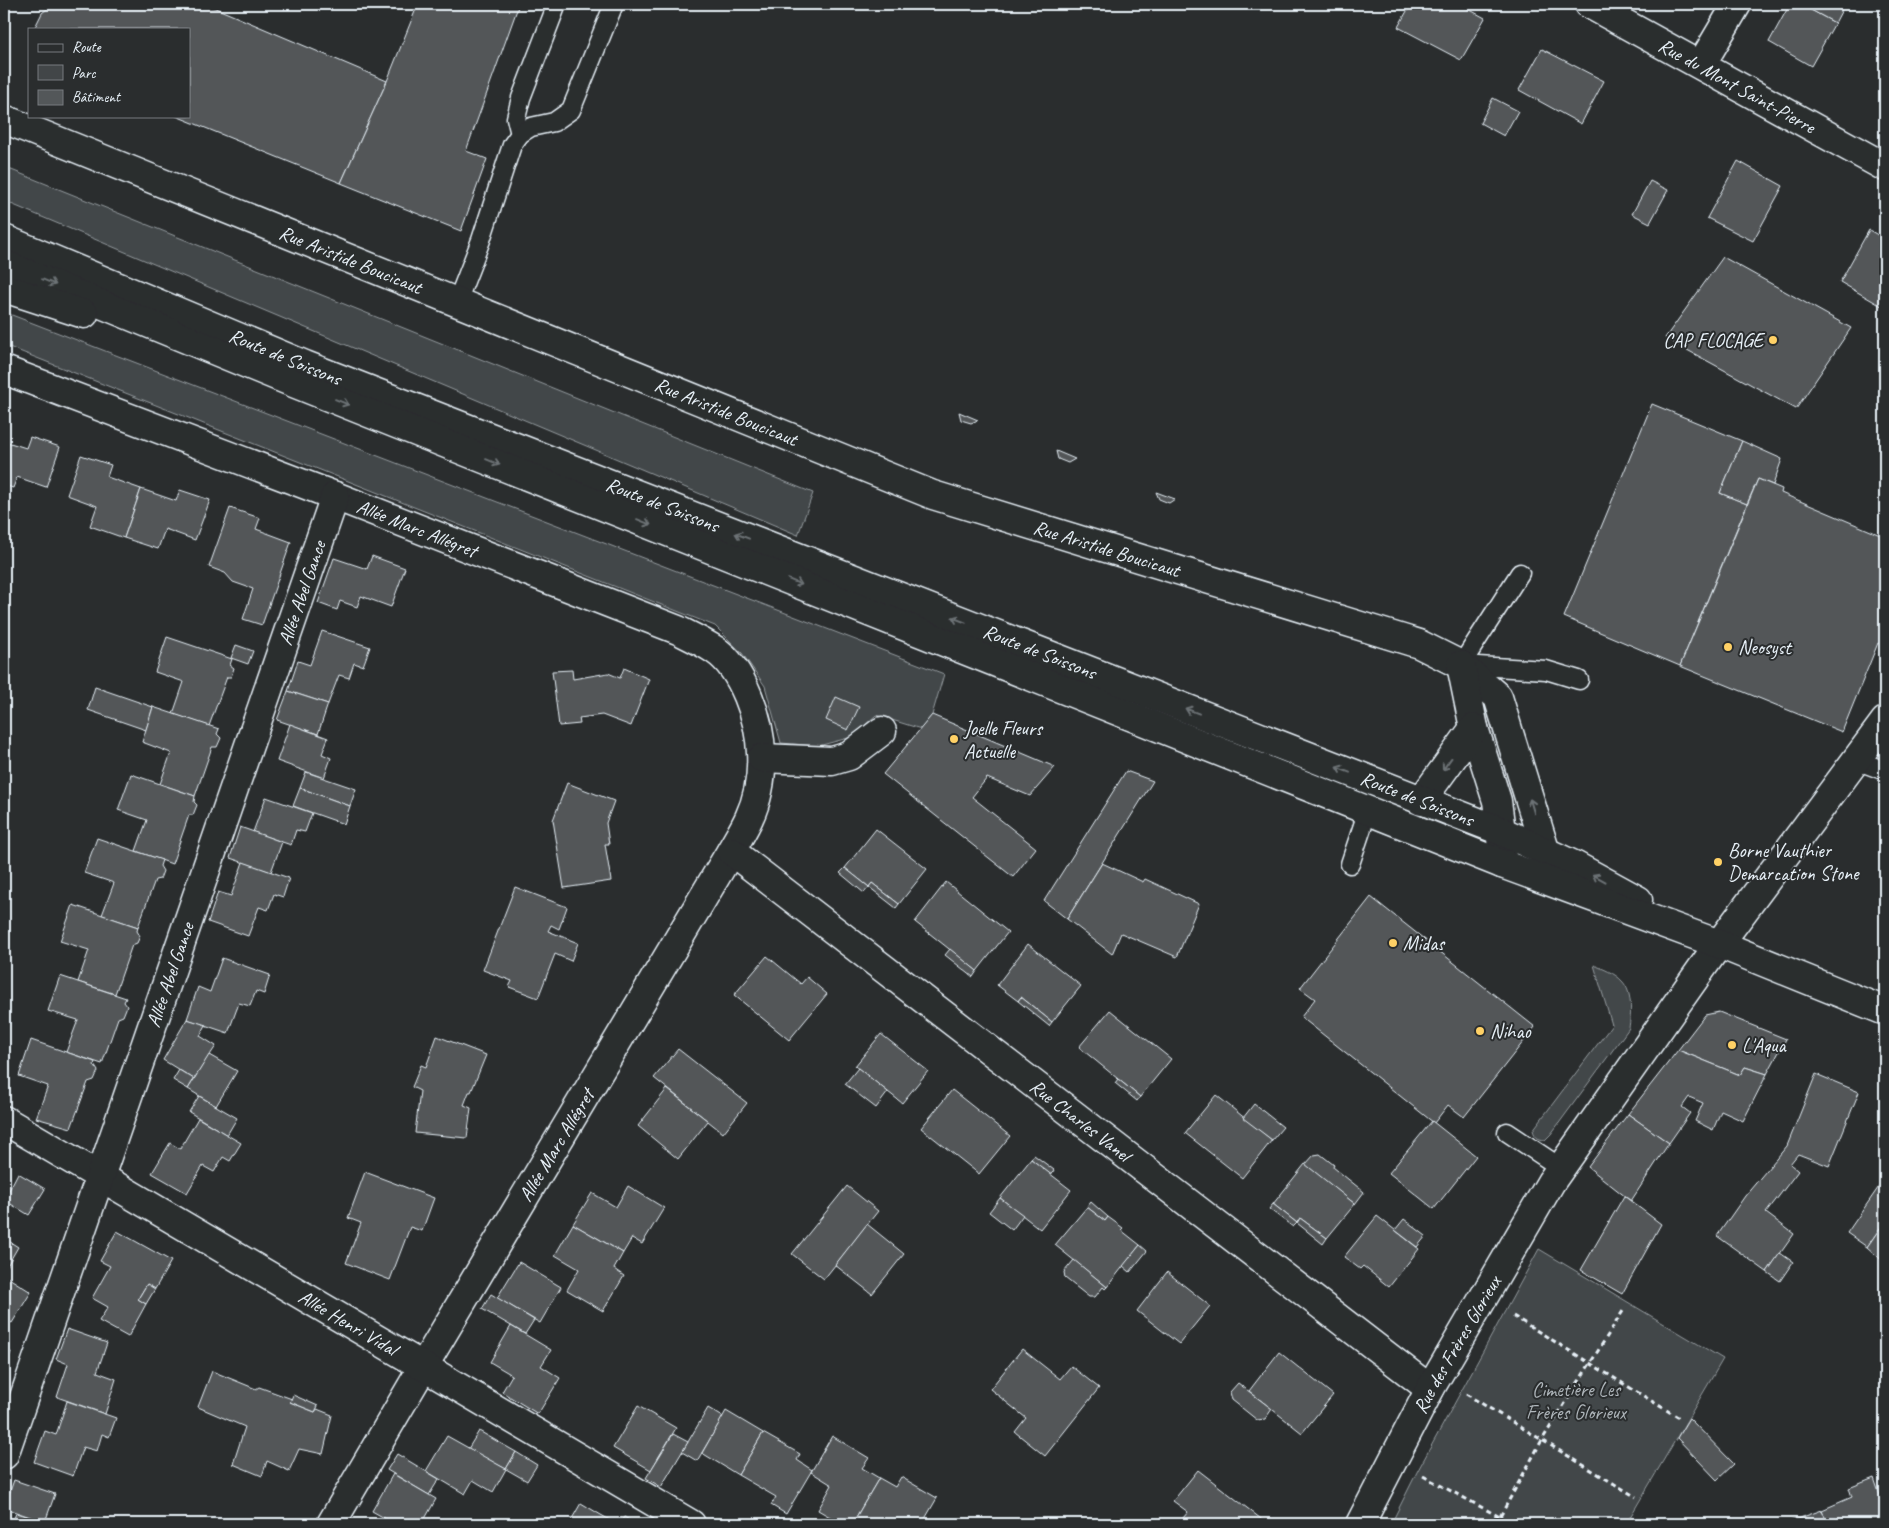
<svg xmlns="http://www.w3.org/2000/svg" width="1889" height="1528" font-family="Caveat,sans-serif">
  <style>
    .green { fill: #424648; stroke: #959ca0 }
    .building { fill: #535759; stroke: #e8f1f8 }
    .lines { fill: none; stroke-linecap: round; stroke-linejoin: round }
    .service-casing { stroke: #e8f1f8; stroke-width: 21 }
    .minor-casing { stroke: #e8f1f8; stroke-width: 31 }
    .primary-casing { stroke: #e8f1f8; stroke-width: 31 }
    .path { stroke: #e8f1f8; stroke-width: 3; stroke-dasharray: 5 4; stroke-linecap: butt }
    .service { stroke: #2a2d2e; stroke-width: 18 }
    .minor { stroke: #2a2d2e; stroke-width: 28 }
    .primary { stroke: #2a2d2e; stroke-width: 28 }
    .oneway { stroke: #6c7275 }
    .poi-dot { fill: #ffd166; stroke: #2a2d2e; stroke-width: 2 }
    .labels { text-anchor: middle; stroke-width: 4; stroke-linejoin: round; paint-order: stroke }
    .street-label { font-size: 20px; fill: #e8f1f8; stroke: #2a2d2e }
    .poi-label { font-size: 20px; fill: #e8f1f8; stroke: #2a2d2e; text-anchor: start }
    .park-label { font-size: 20px; fill: #aeb5ba; stroke: #2a2d2e }
  </style>
  <rect width="100%" height="100%" fill="#2a2d2e"/>
  <filter id="ink" filterUnits="userSpaceOnUse"><feTurbulence type="fractalNoise" baseFrequency=".02" numOctaves="2"/><feDisplacementMap in="SourceGraphic" scale="10" xChannelSelector="R" yChannelSelector="G"/><feConvolveMatrix kernelMatrix="1 2 1 2 8 2 1 2 1" color-interpolation-filters="sRGB"/></filter>
  <g filter="url(#ink)">
    <g class="green">
      <polygon points="4,167 813,493 798,535 4,201"/>
      <polygon points="4,312 944,674 932,715 921,729 876,715 852,737 818,746 781,743 765,686 742,653 715,626 4,345"/>
      <path d="M1594 965C1603 969 1615 973 1622 981 1633 992 1631 1014 1629 1028L1551 1134 1545 1140C1537 1139 1535 1137 1533 1130L1612 1025Z"/>
      <polygon points="1539,1249 1723,1359 1626,1524 1391,1524 1417,1472"/>
    </g>
    <g class="building">
      <polygon points="53,4 91,4 96,6 97,4 206,4 387,81 341,183 176,116 189,116 189,29 34,29 42,13"/>
      <polygon points="418,4 519,4 466,151 487,159 461,231 341,183 387,81"/>
      <polygon points="1411,4 1459,4 1485,18 1461,60 1398,27"/>
      <polygon points="1790,4 1800,4 1835,23 1811,66 1769,42"/>
      <polygon points="1800,4 1845,4 1835,23"/>
      <polygon points="1542,49 1604,81 1581,124 1519,90"/>
      <polygon points="1493,98 1518,111 1504,136 1480,123"/>
      <polygon points="1738,161 1783,186 1753,241 1707,218"/>
      <polygon points="1650,181 1668,190 1650,223 1632,214"/>
      <polygon points="1869,230 1885,239 1885,308 1840,282"/>
      <polygon points="1723,257 1851,328 1796,409 1665,338"/>
      <polygon points="1652,404 1742,441 1720,493 1747,504 1680,666 1564,617"/>
      <polygon points="959,412 978,420 971,423 961,420"/>
      <polygon points="30,437 60,447 46,487 17,477 13,488 4,485 4,441 26,448"/>
      <polygon points="1742,441 1782,459 1773,485 1758,479 1747,504 1720,493"/>
      <polygon points="1056,451 1075,459 1068,463 1058,459"/>
      <polygon points="81,455 111,465 107,477 141,489 124,538 90,526 97,506 67,495"/>
      <polygon points="1758,479 1782,489 1781,493 1885,537 1885,646 1878,643 1842,732 1680,666"/>
      <polygon points="141,489 176,501 180,490 210,500 195,540 165,529 158,549 124,538"/>
      <polygon points="1156,492 1175,499 1169,503 1159,499"/>
      <polygon points="230,508 260,518 256,529 291,542 262,625 243,619 253,589 233,582 225,573 209,567"/>
      <polygon points="372,556 405,568 391,607 361,596 357,607 340,601 337,610 318,603 334,558 367,569"/>
      <polygon points="322,631 370,647 363,666 354,663 349,678 339,675 328,704 288,691 298,661 310,665"/>
      <polygon points="167,637 232,659 230,665 234,668 231,677 227,677 209,726 173,714 184,682 155,672"/>
      <polygon points="236,645 253,651 248,664 231,658"/>
      <polygon points="624,668 649,679 631,726 602,715 579,718 580,724 559,726 552,671 572,670 573,679 608,673 620,678"/>
      <polygon points="95,687 153,707 146,730 88,710"/>
      <polygon points="288,691 328,704 318,734 277,720"/>
      <polygon points="836,697 859,707 848,730 826,720"/>
      <polygon points="153,707 219,729 217,734 221,738 217,747 212,747 195,796 160,784 171,753 142,742"/>
      <polygon points="932,715 1055,767 1030,796 987,778 972,797 1036,848 1013,877 883,774"/>
      <polygon points="290,724 328,738 322,754 331,758 324,778 277,761"/>
      <polygon points="1126,771 1153,781 1067,919 1044,901"/>
      <polygon points="306,772 356,789 350,806 300,788"/>
      <polygon points="131,774 195,796 194,802 197,805 193,815 189,815 172,864 136,851 147,820 118,810"/>
      <polygon points="567,783 614,801 606,823 609,844 605,844 611,881 564,888 553,820"/>
      <polygon points="300,788 350,806 344,824 293,806"/>
      <polygon points="266,797 312,813 305,832 296,830 291,845 253,832"/>
      <polygon points="240,827 282,842 271,872 230,858"/>
      <polygon points="876,829 927,869 899,904 872,883 869,887 845,868"/>
      <polygon points="97,838 162,860 160,866 163,871 160,879 155,880 138,927 102,915 114,883 84,873"/>
      <polygon points="243,862 289,878 283,897 274,894 268,910 259,907 248,936 208,922 218,892 231,896"/>
      <polygon points="1102,863 1143,882 1145,879 1199,904 1177,957 1121,933 1112,954 1067,919"/>
      <polygon points="845,868 869,887 864,893 840,873"/>
      <polygon points="946,882 1008,932 977,971 915,922"/>
      <polygon points="872,883 899,904 896,908 869,887"/>
      <polygon points="515,887 567,907 559,929 551,925 548,931 578,943 571,961 555,954 538,998 509,987 512,981 483,970"/>
      <polygon points="1371,897 1535,1027 1464,1117 1448,1105 1434,1123 1301,1017 1315,999 1300,988"/>
      <polygon points="73,905 138,927 137,931 140,936 137,943 132,945 115,994 78,982 89,950 60,941"/>
      <polygon points="1028,944 1081,986 1052,1022 1021,997 1018,1001 997,985"/>
      <polygon points="950,949 977,971 973,977 945,955"/>
      <polygon points="767,956 801,984 807,977 827,994 789,1040 734,995"/>
      <polygon points="222,958 270,975 264,994 256,991 250,1006 239,1003 228,1033 187,1019 198,987 210,992"/>
      <polygon points="60,976 126,998 124,1002 127,1006 123,1016 118,1018 102,1064 66,1052 78,1020 48,1011"/>
      <polygon points="1021,997 1052,1022 1049,1026 1018,1001"/>
      <polygon points="1110,1010 1171,1059 1140,1097 1079,1047"/>
      <polygon points="1719,1012 1786,1039 1767,1074 1745,1067 1740,1075 1678,1050 1705,1015"/>
      <polygon points="187,1019 206,1025 200,1036 216,1046 194,1079 163,1060"/>
      <polygon points="881,1034 928,1071 902,1103 855,1066"/>
      <polygon points="437,1036 486,1055 471,1092 469,1092 464,1105 471,1108 467,1138 415,1133 420,1091 412,1087 421,1065 426,1067"/>
      <polygon points="31,1040 95,1062 94,1065 98,1071 94,1080 88,1082 71,1128 36,1118 48,1086 19,1076"/>
      <polygon points="678,1049 747,1103 723,1133 654,1078"/>
      <polygon points="1678,1050 1740,1075 1745,1067 1767,1074 1743,1121 1721,1111 1713,1130 1695,1121 1703,1103 1689,1097 1682,1107 1690,1113 1669,1143 1628,1114"/>
      <polygon points="209,1055 237,1071 216,1106 188,1089"/>
      <polygon points="858,1068 888,1092 876,1108 845,1084"/>
      <polygon points="179,1070 194,1079 188,1089 173,1080"/>
      <polygon points="1816,1074 1859,1092 1829,1166 1798,1154 1790,1164 1798,1171 1766,1213 1794,1234 1767,1272 1717,1236 1745,1196 1787,1146"/>
      <polygon points="1118,1079 1140,1097 1137,1101 1115,1083"/>
      <polygon points="667,1089 708,1121 678,1159 638,1126"/>
      <polygon points="952,1090 1010,1136 979,1174 921,1128"/>
      <polygon points="1216,1095 1272,1140 1242,1178 1185,1133"/>
      <polygon points="199,1096 237,1118 227,1135 189,1112"/>
      <polygon points="1254,1104 1283,1127 1272,1140 1243,1118"/>
      <polygon points="1628,1114 1669,1143 1631,1201 1588,1167"/>
      <polygon points="198,1118 241,1143 230,1161 223,1157 214,1172 203,1166 187,1193 152,1173 170,1143 180,1149"/>
      <polygon points="1432,1121 1476,1156 1434,1209 1389,1173"/>
      <polygon points="1320,1154 1334,1165 1333,1167 1364,1192 1355,1204 1305,1165 1314,1155"/>
      <polygon points="1034,1155 1054,1170 1051,1175 1031,1159"/>
      <polygon points="1031,1159 1071,1190 1040,1229 1000,1198"/>
      <polygon points="1305,1164 1355,1204 1327,1238 1300,1218 1297,1223 1273,1204"/>
      <polygon points="365,1172 434,1198 422,1231 410,1227 390,1280 346,1263 361,1223 348,1218"/>
      <polygon points="18,1173 45,1189 29,1215 4,1200"/>
      <polygon points="1885,1178 1885,1221 1867,1247 1847,1233"/>
      <polygon points="628,1186 664,1208 642,1244 632,1238 623,1253 573,1224 592,1193 616,1207"/>
      <polygon points="847,1186 878,1211 824,1279 792,1254"/>
      <polygon points="1624,1196 1661,1224 1622,1294 1581,1270"/>
      <polygon points="1000,1198 1023,1215 1012,1230 989,1212"/>
      <polygon points="1091,1202 1108,1217 1105,1221 1087,1207"/>
      <polygon points="1273,1204 1297,1223 1293,1227 1269,1209"/>
      <polygon points="1087,1207 1105,1221 1108,1217 1123,1228 1121,1230 1140,1245 1107,1287 1055,1245"/>
      <polygon points="1377,1216 1419,1249 1389,1287 1363,1266 1360,1269 1344,1257"/>
      <polygon points="1300,1218 1327,1238 1323,1244 1297,1223"/>
      <polygon points="1404,1219 1426,1236 1417,1247 1395,1230"/>
      <polygon points="1885,1221 1885,1263 1867,1247"/>
      <polygon points="573,1224 623,1253 614,1269 624,1276 603,1311 567,1290 579,1269 555,1255"/>
      <polygon points="867,1224 904,1254 872,1294 835,1265"/>
      <polygon points="117,1231 171,1261 155,1289 147,1284 138,1299 146,1304 128,1337 99,1321 108,1307 92,1298 110,1266 100,1261"/>
      <polygon points="4,1238 18,1247 4,1271"/>
      <polygon points="1140,1245 1147,1251 1130,1272 1123,1266"/>
      <polygon points="1780,1253 1793,1262 1780,1281 1767,1272"/>
      <polygon points="1074,1260 1107,1287 1105,1289 1103,1287 1095,1297 1089,1297 1065,1278 1064,1272"/>
      <polygon points="519,1262 561,1287 540,1323 497,1298"/>
      <polygon points="1167,1272 1210,1306 1179,1344 1137,1311"/>
      <polygon points="4,1275 31,1292 12,1323 4,1319"/>
      <polygon points="147,1284 155,1289 146,1304 138,1299"/>
      <polygon points="491,1294 534,1320 525,1334 482,1309"/>
      <polygon points="511,1326 551,1350 541,1366 560,1378 538,1414 502,1392 512,1375 490,1362"/>
      <polygon points="67,1329 107,1343 97,1372 116,1379 105,1414 57,1397 68,1364 56,1359"/>
      <polygon points="4,1345 5,1350 11,1352 4,1372"/>
      <polygon points="1022,1349 1060,1379 1071,1366 1099,1388 1045,1456 1015,1432 1026,1418 990,1389"/>
      <polygon points="1279,1352 1333,1395 1302,1433 1249,1391"/>
      <polygon points="212,1371 256,1389 259,1387 292,1399 290,1402 315,1412 317,1409 332,1415 323,1454 299,1449 289,1471 267,1461 262,1476 233,1464 245,1427 198,1407"/>
      <polygon points="1238,1383 1272,1409 1265,1419 1257,1420 1232,1400 1230,1392"/>
      <polygon points="293,1395 318,1406 315,1412 290,1402"/>
      <polygon points="67,1401 116,1418 109,1437 102,1434 97,1451 83,1447 73,1476 34,1462 45,1431 56,1435"/>
      <polygon points="638,1406 676,1428 651,1470 613,1448"/>
      <polygon points="708,1408 723,1417 697,1461 682,1452"/>
      <polygon points="726,1411 763,1433 738,1475 702,1453"/>
      <polygon points="1689,1418 1734,1464 1717,1480 1677,1438"/>
      <polygon points="479,1431 516,1452 506,1469 468,1449"/>
      <polygon points="763,1433 800,1454 797,1460 812,1470 786,1514 771,1505 776,1497 738,1475"/>
      <polygon points="673,1434 688,1442 661,1487 646,1478"/>
      <polygon points="447,1436 506,1469 493,1492 473,1480 465,1494 426,1471"/>
      <polygon points="832,1436 869,1458 862,1468 879,1478 852,1524 842,1524 818,1510 832,1485 811,1472"/>
      <polygon points="516,1452 537,1465 527,1481 506,1469"/>
      <polygon points="397,1454 439,1479 429,1495 387,1470"/>
      <polygon points="1198,1470 1265,1522 1264,1524 1178,1524 1188,1512 1173,1501"/>
      <polygon points="393,1474 436,1499 422,1524 395,1524 372,1511"/>
      <polygon points="901,1477 937,1498 922,1524 899,1524 895,1522 893,1524 852,1524 879,1478 895,1487"/>
      <polygon points="1874,1478 1885,1510 1885,1524 1828,1524 1822,1510 1852,1497 1849,1488"/>
      <polygon points="14,1480 55,1494 45,1522 4,1508"/>
      <polygon points="581,1503 601,1515 617,1524 569,1524"/>
      <polygon points="1822,1510 1828,1524 1791,1524 1789,1522"/>
      <polygon points="16,1513 45,1522 50,1524 12,1524"/>
      <polygon points="624,1517 637,1524 619,1524"/>
    </g>
    <g class="lines">
      <g class="service-casing">
        <g id="service">
          <polyline points="520,134 516,118 521,98 557,4"/>
          <polyline points="457,302 481,240 512,145 520,134 531,127 554,122 571,110 614,4"/>
          <polyline points="1520,573 1461,665 1546,670 1579,680"/>
          <polyline points="1856,760 1885,771"/>
          <polyline points="1350,864 1368,810"/>
          <polyline points="1507,1132 1561,1168"/>
        </g>
      </g>
      <g class="minor-casing">
        <g id="minor">
          <path id="s1" d="M1589 4 1885 167"/>
          <polyline points="1701,65 1737,4"/>
          <path id="s2" d="M4 119 933 495 1419 644 1461 665 1498 697 1546 853"/>
          <path id="s3" d="M4 370 335 496 678 630C690 636 703 642 715 650 730 660 741 679 748 696 764 734 767 779 749 818 744 829 737 840 731 851L423 1367 331 1524"/>
          <polyline points="1461,665 1474,728 1497,801 1501,831 1502,864"/>
          <polyline points="762,758 832,761 849,756 882,731"/>
          <polyline points="1421,801 1474,728"/>
          <path id="s4" d="M731 851 1430 1389"/>
          <path id="s5" d="M4 1120 691 1524"/>
          <path id="s6" d="M4 1455 335 496"/>
          <path id="s7" d="M1360 1524 1430 1389 1551 1182 1719 944 1885 721"/>
        </g>
      </g>
      <g class="primary-casing">
        <g id="primary">
          <path id="s8" d="M4 239 305 365 1501 831 1576 866 1638 900"/>
          <polyline points="4,264 296,384 1502,864 1719,944 1885,1011"/>
          <polyline points="4,288 84,314"/>
        </g>
      </g>
      <g class="path">
        <polyline points="1513,1316 1681,1419"/>
        <polyline points="1466,1394 1636,1497"/>
        <polyline points="1423,1476 1513,1524"/>
        <polyline points="1496,1524 1542,1440 1623,1311"/>
      </g>
      <use href="#service" class="service"/>
      <use href="#minor" class="minor"/>
      <use href="#primary" class="primary"/>
    </g>
    <defs><path id="oneway-shaft" d="M-6 0H5M1.5-3L5.5 0L1.5 3" fill="none" stroke-width="1.6" stroke-linecap="round" stroke-linejoin="round" transform="scale(1.25)"/></defs>
    <g class="oneway">
      <use href="#oneway-shaft" transform="translate(49 282) rotate(22)"/>
      <use href="#oneway-shaft" transform="translate(342 402) rotate(22)"/>
      <use href="#oneway-shaft" transform="translate(493 462) rotate(22)"/>
      <use href="#oneway-shaft" transform="translate(644 522) rotate(22)"/>
      <use href="#oneway-shaft" transform="translate(742 536) rotate(-159)"/>
      <use href="#oneway-shaft" transform="translate(795 582) rotate(22)"/>
      <use href="#oneway-shaft" transform="translate(959 620) rotate(-159)"/>
      <use href="#oneway-shaft" transform="translate(1192 711) rotate(-159)"/>
      <use href="#oneway-shaft" transform="translate(1447 764) rotate(126)"/>
      <use href="#oneway-shaft" transform="translate(1343 770) rotate(-159)"/>
      <use href="#oneway-shaft" transform="translate(1532 806) rotate(-107)"/>
      <use href="#oneway-shaft" transform="translate(1599 878) rotate(-151)"/>
    </g>
  </g>
  <g class="poi-dot">
    <circle cx="1773" cy="340" r="5"/>
    <circle cx="1728" cy="647" r="5"/>
    <circle cx="954" cy="739" r="5"/>
    <circle cx="1718" cy="862" r="5"/>
    <circle cx="1393" cy="943" r="5"/>
    <circle cx="1480" cy="1031" r="5"/>
    <circle cx="1732" cy="1045" r="5"/>
  </g>
  <g class="labels">
    <g class="street-label">
      <text dy="7" stroke="none"><textPath href="#s1" startOffset="169">Rue du Mont Saint-Pierre</textPath></text>
      <text dy="7" stroke="none"><textPath href="#s2" startOffset="374">Rue Aristide Boucicaut</textPath></text>
      <text dy="7" stroke="none"><textPath href="#s8" startOffset="305">Route de Soissons</textPath></text>
      <text dy="7" stroke="none"><textPath href="#s2" startOffset="779">Rue Aristide Boucicaut</textPath></text>
      <text dy="7" stroke="none"><textPath href="#s8" startOffset="710">Route de Soissons</textPath></text>
      <text dy="7" stroke="none"><textPath href="#s3" startOffset="442">Allée Marc Allégret</textPath></text>
      <text dy="7" stroke="none"><textPath href="#s2" startOffset="1184">Rue Aristide Boucicaut</textPath></text>
      <text dy="7" stroke="none"><textPath href="#s6" startOffset="912">Allée Abel Gance</textPath></text>
      <text dy="7" stroke="none"><textPath href="#s8" startOffset="1115">Route de Soissons</textPath></text>
      <text dy="7" stroke="none"><textPath href="#s8" startOffset="1520">Route de Soissons</textPath></text>
      <text dy="7" stroke="none"><textPath href="#s6" startOffset="508">Allée Abel Gance</textPath></text>
      <text dy="7" stroke="none"><textPath href="#s4" startOffset="441">Rue Charles Vanel</textPath></text>
      <text transform="translate(556 1145) rotate(-59)" y="7">Allée Marc Allégret</text>
      <text dy="7" stroke="none"><textPath href="#s5" startOffset="399">Allée Henri Vidal</textPath></text>
      <text dy="7" stroke="none"><textPath href="#s7" startOffset="204">Rue des Frères Glorieux</textPath></text>
    </g>
    <g class="poi-label">
      <text x="1763" y="347" text-anchor="end">CAP FLOCAGE</text>
      <text x="1738" y="654">Neosyst</text>
      <text x="964" y="735">Joelle Fleurs<tspan x="964" dy="23">Actuelle</tspan></text>
      <text x="1728" y="857">Borne Vauthier<tspan x="1728" dy="23">Demarcation Stone</tspan></text>
      <text x="1403" y="950">Midas</text>
      <text x="1490" y="1038">Nihao</text>
      <text x="1742" y="1052">L'Aqua</text>
    </g>
    <g class="park-label">
      <text x="1576" y="1396">Cimetière Les<tspan x="1576" dy="23">Frères Glorieux</tspan></text>
    </g>
  </g>
  <rect width="1889" height="1528" fill="none" stroke="#2a2d2e" stroke-width="20"/>
  <rect x="10" y="10" width="1869" height="1508" fill="none" stroke="#e8f1f8" stroke-width="2" filter="url(#ink)"/>
  <rect x="28" y="28" width="162" height="90" fill="#2a2d2e" stroke="#767b7f"/>
  <rect x="38" y="44" width="25" height="8" fill="#2a2d2e" stroke="#767b7f"/>
  <text x="72" y="52" font-size="15" fill="#e8f1f8">Route</text>
  <rect x="38" y="65" width="25" height="15" fill="#424648" stroke="#767b7f"/>
  <text x="72" y="78" font-size="15" fill="#e8f1f8">Parc</text>
  <rect x="38" y="90" width="25" height="15" fill="#535759" stroke="#767b7f"/>
  <text x="72" y="102" font-size="15" fill="#e8f1f8">Bâtiment</text>
</svg>
